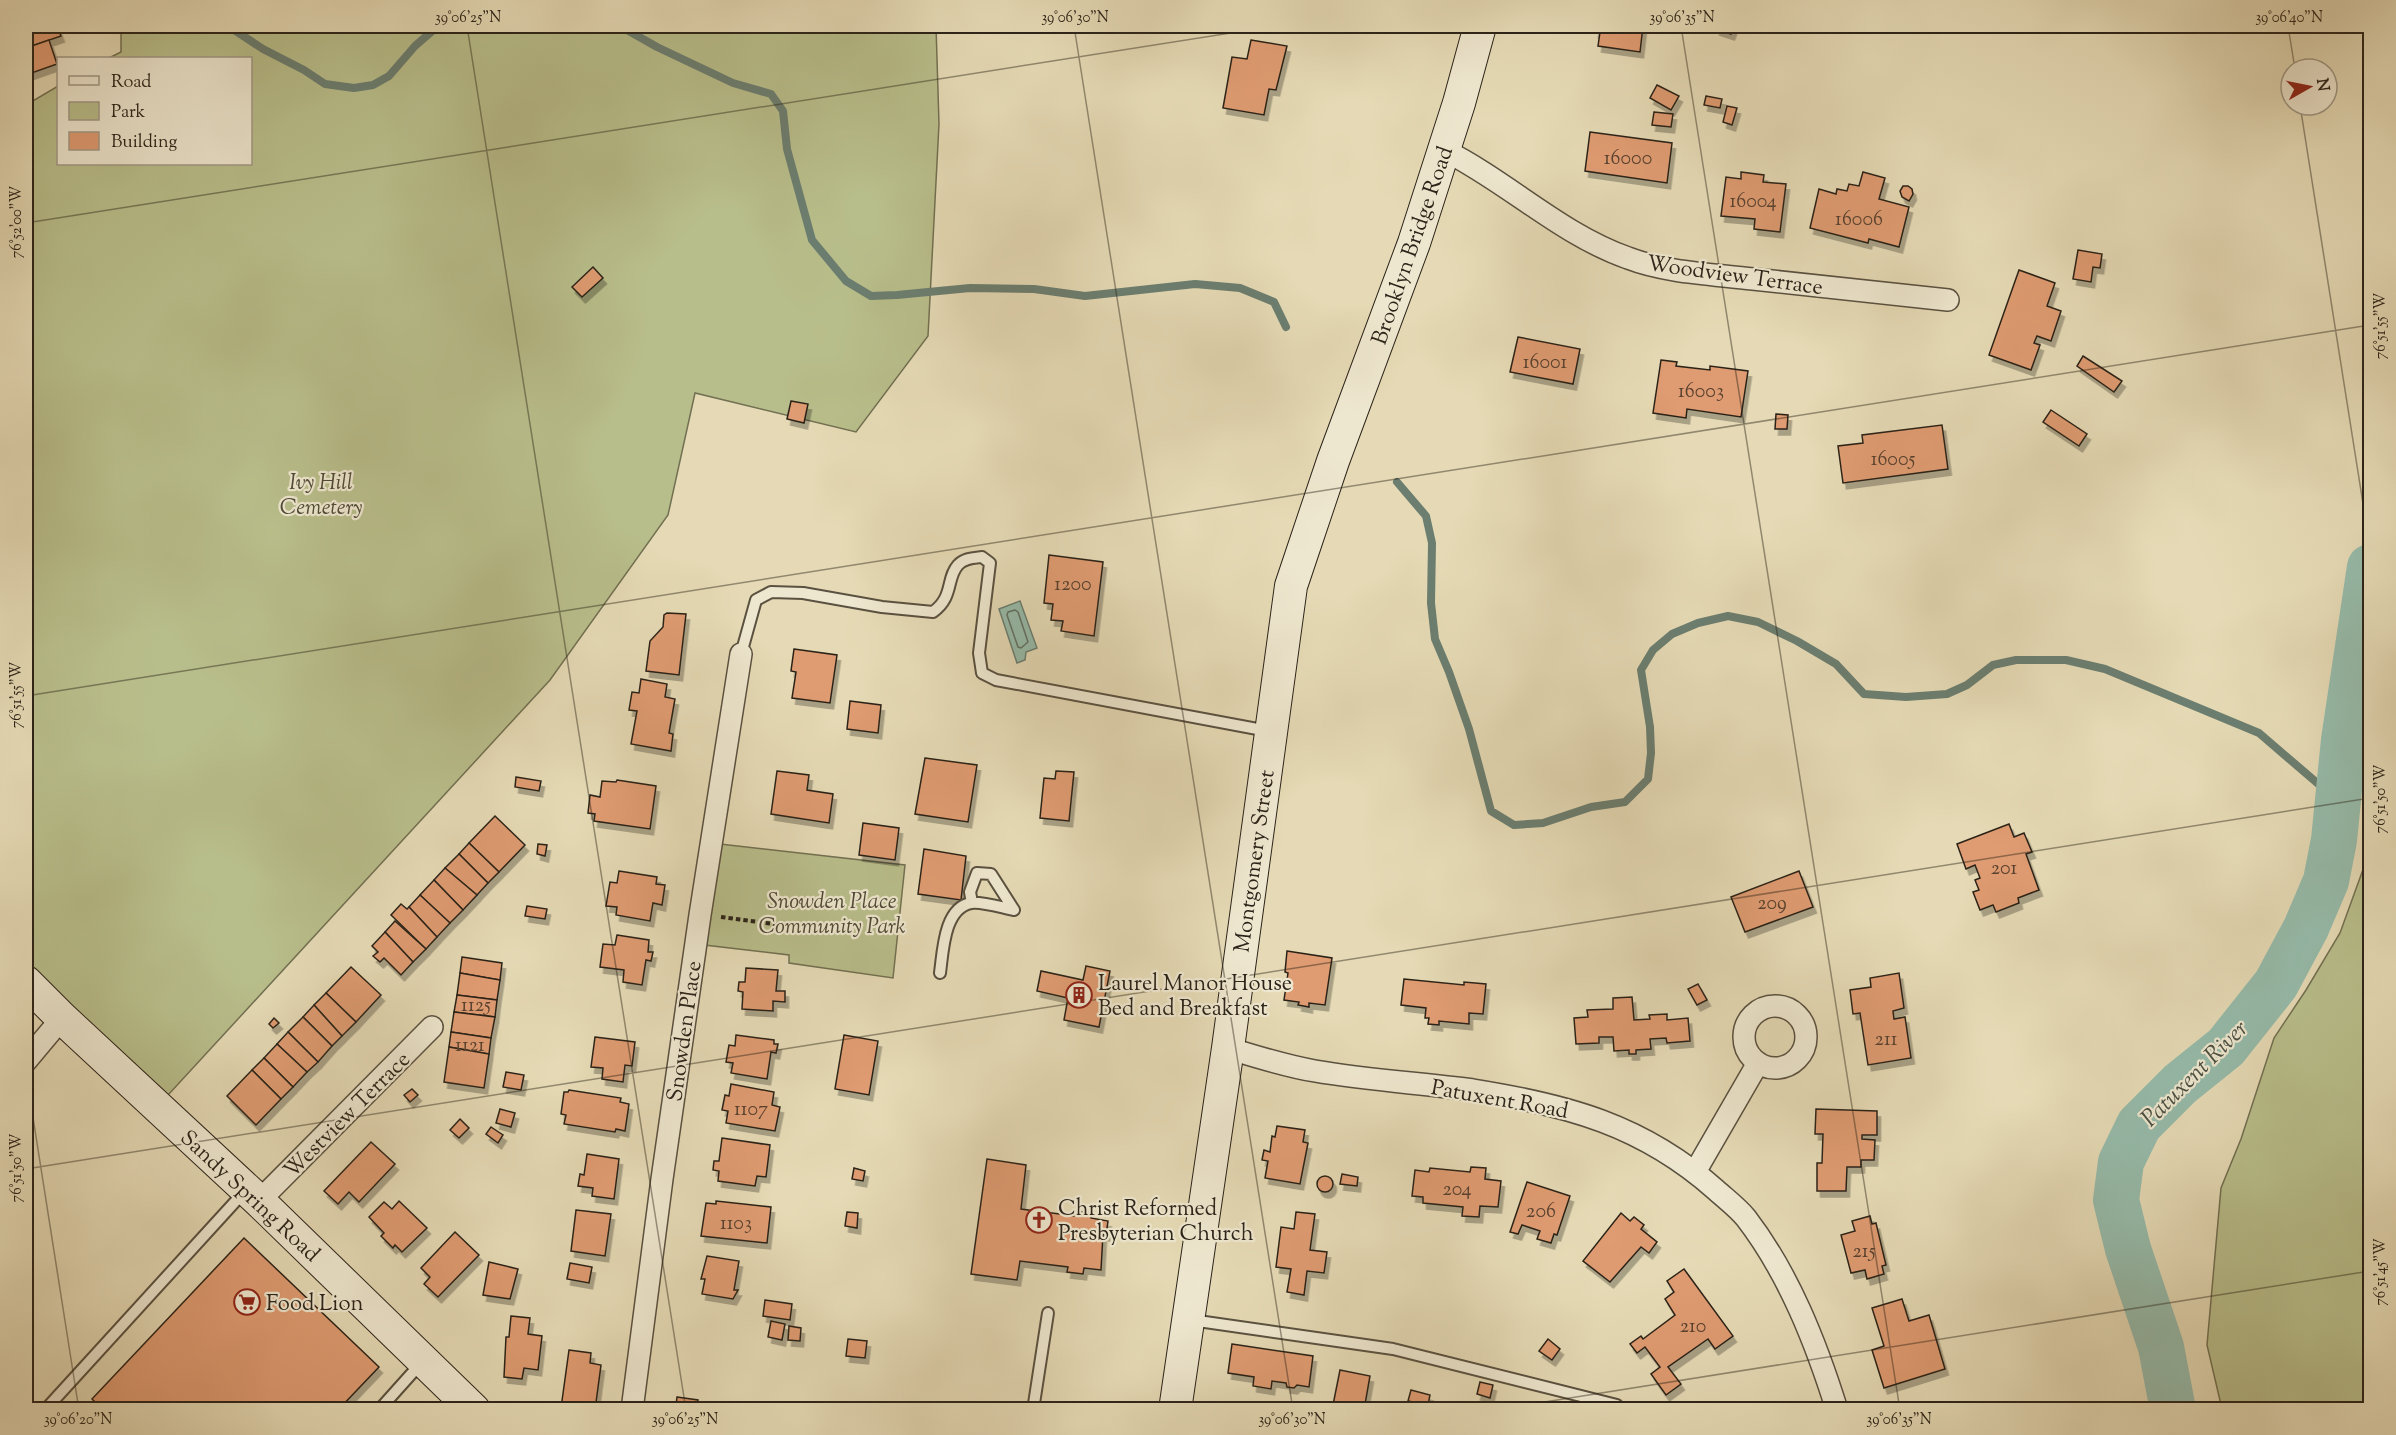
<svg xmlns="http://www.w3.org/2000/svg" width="2396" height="1435" font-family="'Sorts Mill Goudy',serif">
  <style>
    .green { fill: #b8be8b; stroke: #727052; stroke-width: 1.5 }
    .water { fill: #96bbaa; stroke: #6b7e70; stroke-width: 1.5 }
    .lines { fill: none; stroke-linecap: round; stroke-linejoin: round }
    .shore { stroke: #606f62; stroke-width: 1.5 }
    .stream { stroke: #6b7e70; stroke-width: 8 }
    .river { stroke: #96bbaa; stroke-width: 46 }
    .building { fill: #df9b71; stroke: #2b2319; stroke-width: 1.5; filter: url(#shadow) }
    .lane-casing { stroke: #5a5140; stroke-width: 14 }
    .street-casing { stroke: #5a5140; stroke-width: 24 }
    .secondary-casing { stroke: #2b2319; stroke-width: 34 }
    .path { stroke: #2b2319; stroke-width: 4; stroke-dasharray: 4.5 3; stroke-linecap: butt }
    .lane { stroke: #eee7cf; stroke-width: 10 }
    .street { stroke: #eee7cf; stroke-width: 21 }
    .secondary { stroke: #eee7cf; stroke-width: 32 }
    .ticks { fill: none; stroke: #2b2319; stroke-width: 1.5; stroke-opacity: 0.45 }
    .labels { text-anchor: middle; stroke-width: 4.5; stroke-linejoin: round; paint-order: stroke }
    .number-label { font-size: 20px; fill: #58412f }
    .street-label { font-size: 22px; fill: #2b2319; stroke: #eee7cf }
    .park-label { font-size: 22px; font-style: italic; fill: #4e4a36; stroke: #eee7cf }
    .poi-label { font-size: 22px; fill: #2b2319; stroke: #eee7cf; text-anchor: start }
    .water-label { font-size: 24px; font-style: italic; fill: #4b5144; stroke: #eee7cf }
    .neatline { fill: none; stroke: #2b2319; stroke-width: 2 }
    .ticks-label { font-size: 15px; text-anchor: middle; fill: #2b2319 }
  </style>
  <defs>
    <filter id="shadow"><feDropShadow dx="3.5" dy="6" stdDeviation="0" flood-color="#0004"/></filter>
  </defs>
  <rect width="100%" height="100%" fill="#e5dab5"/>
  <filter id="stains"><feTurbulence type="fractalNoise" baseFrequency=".00333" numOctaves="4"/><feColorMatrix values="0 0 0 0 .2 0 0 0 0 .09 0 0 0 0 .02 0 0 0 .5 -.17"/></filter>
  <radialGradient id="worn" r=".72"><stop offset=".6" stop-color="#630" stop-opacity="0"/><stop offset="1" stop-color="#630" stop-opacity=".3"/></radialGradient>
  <g class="green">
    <polygon points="121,26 936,26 939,124 928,336 856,432 695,393 668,515 550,680 157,1107 26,981 26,105 58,86 58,164 250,164 250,58 109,58 121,52"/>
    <polygon points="2370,772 2370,1409 2222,1409 2207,1345 2221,1188 2241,1139 2274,1038 2306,990 2340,933 2365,864"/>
    <polygon points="711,843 905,865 893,978 789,963 789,955 696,944"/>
  </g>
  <polygon class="water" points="1020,601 1037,648 1026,652 1025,660 1017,663 999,609"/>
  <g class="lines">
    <polygon class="shore" points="1015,610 1018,612 1028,642 1021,648 1018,647 1007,615 1008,612"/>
    <g class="stream">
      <polyline points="228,26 263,49 304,70 325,84 354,88 373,85 389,76 415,46 438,26"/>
      <polyline points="620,26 657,47 733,83 771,94 783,111 787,149 812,240 846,281 871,296 897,295 970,288 1034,289 1085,296 1195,284 1240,288 1274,302 1286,327"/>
      <polyline points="1397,482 1426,516 1432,543 1431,603 1435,639 1449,672 1469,729 1491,811 1514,825 1543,823 1591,807 1625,802 1648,779 1651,753 1650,727 1641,670 1653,650 1672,634 1698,623 1728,616 1758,622 1797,641 1836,664 1864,694 1906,697 1947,694 1967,685 1993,665 2016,660 2066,660 2105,669 2259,733 2337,800"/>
    </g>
    <polyline class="river" points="2173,1410 2161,1347 2128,1249 2116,1200 2121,1162 2139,1125 2180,1084 2226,1047 2276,984 2306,928 2326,881 2334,840 2344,740 2370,567"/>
  </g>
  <g class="building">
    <polygon points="26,26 57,26 61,36 26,48"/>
    <polygon points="1596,26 1643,26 1640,52 1598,46 1600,32 1595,32"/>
    <polygon points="1717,26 1734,26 1731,34 1716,29"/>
    <polygon points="49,40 57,64 26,75 26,48"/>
    <polygon points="1251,40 1287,46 1276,90 1269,89 1264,115 1223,108 1232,57 1247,59"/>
    <polygon points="1657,85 1679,96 1671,110 1650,98"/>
    <polygon points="1706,96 1722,99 1720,108 1704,105"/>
    <polygon points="1727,106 1737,108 1732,125 1723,122"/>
    <polygon points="1654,112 1673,114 1671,127 1652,125"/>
    <polygon points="1590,132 1672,143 1667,183 1585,171"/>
    <polygon points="1741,172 1764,175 1763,182 1786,184 1780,232 1754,229 1755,219 1721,216 1726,177 1741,179"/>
    <polygon points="1863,172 1885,178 1879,199 1909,207 1899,247 1869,239 1868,243 1810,228 1819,189 1836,194 1837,189 1847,191 1849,184 1859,186"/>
    <polygon points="1903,186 1908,186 1912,189 1913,194 1909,201 1902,197 1900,191"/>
    <polygon points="2078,250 2102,254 2100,268 2093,267 2091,282 2073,279"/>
    <polygon points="593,267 603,278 582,297 572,287"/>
    <polygon points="2019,270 2055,283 2047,306 2061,311 2051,341 2037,336 2034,343 2040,345 2031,370 1989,355"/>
    <polygon points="1518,337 1580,349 1573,384 1510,372"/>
    <polygon points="2083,356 2122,381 2114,392 2077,366"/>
    <polygon points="1661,360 1677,362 1676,366 1710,370 1710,366 1748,371 1741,417 1687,409 1686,418 1653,413"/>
    <polygon points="791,401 808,404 804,423 787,419"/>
    <polygon points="2051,410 2087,434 2079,446 2043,422"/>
    <polygon points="1776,414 1788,415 1787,429 1775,429"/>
    <polygon points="1942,425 1948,469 1843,483 1838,446 1863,443 1862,435"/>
    <polygon points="1049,555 1103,562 1094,636 1061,631 1063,621 1051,620 1053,604 1044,603"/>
    <polygon points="667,613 686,614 679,675 646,671 650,641 663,627 664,615"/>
    <polygon points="794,649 837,655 830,703 792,698 796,672 791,671"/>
    <polygon points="641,679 667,684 665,697 675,699 669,733 673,734 671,751 631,744 637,711 629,710 632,692 639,693"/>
    <polygon points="850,701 881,705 878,733 847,729"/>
    <polygon points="925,758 977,765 968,822 915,814"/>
    <polygon points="777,771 809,775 807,790 833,794 829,823 771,814"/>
    <polygon points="1056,771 1074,772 1069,821 1040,818 1044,778 1055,779"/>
    <polygon points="516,777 541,781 539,791 515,787"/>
    <polygon points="617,780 656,786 650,829 594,821 595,814 588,813 590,795 600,797 602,781 616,782"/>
    <polygon points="495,816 525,845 499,872 469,843"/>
    <polygon points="863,823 899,828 895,860 859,855"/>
    <polygon points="2009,824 2014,837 2024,833 2032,852 2026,854 2039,890 2018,898 2019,903 1996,912 1993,905 1980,910 1973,892 1979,890 1975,880 1980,878 1975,865 1966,869 1957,844"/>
    <polygon points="469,843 499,872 488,883 459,854"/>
    <polygon points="538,844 547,845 545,856 537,854"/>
    <polygon points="924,849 966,856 961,900 918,894"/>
    <polygon points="459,854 488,883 477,895 445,868"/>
    <polygon points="445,868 477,895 463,910 434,880"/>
    <polygon points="619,871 657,877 656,884 665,885 662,905 653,903 650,921 616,915 617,907 606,906 610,882 617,883"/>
    <polygon points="1799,871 1813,907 1745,932 1731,897"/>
    <polygon points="434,880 463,910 450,923 420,895"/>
    <polygon points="420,895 450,923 437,937 409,907"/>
    <polygon points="401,904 407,909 409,907 437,937 426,949 391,915"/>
    <polygon points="527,906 547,909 545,919 525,916"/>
    <polygon points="395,921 426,949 413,962 385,932"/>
    <polygon points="385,932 413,962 401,975 384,958 380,962 373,956 378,952 372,946"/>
    <polygon points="617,935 649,940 648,952 653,952 651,961 646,960 642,985 623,982 624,970 600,967 603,944 615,945"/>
    <polygon points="1287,951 1332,958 1325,1005 1309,1003 1309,1007 1298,1005 1299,1002 1284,1000 1288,973 1285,972"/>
    <polygon points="462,957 502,963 500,980 460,973"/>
    <polygon points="1086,966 1110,971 1099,1027 1064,1020 1068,998 1037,991 1041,971 1083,980"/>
    <polygon points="351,967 381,995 356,1022 326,993"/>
    <polygon points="746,968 778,970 776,991 785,991 785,1002 773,1001 773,1011 742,1009 743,992 738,991 739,982 745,982"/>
    <polygon points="460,973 500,980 497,1000 457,995"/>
    <polygon points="1899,973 1904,1008 1893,1011 1894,1019 1905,1017 1911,1058 1868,1065 1860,1013 1853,1014 1850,990 1871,987 1870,978"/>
    <polygon points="1404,979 1464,985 1464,982 1486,984 1483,1014 1469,1013 1469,1024 1439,1021 1439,1025 1428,1024 1429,1018 1425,1018 1426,1008 1401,1005"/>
    <polygon points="1698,984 1707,1000 1697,1005 1688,989"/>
    <polygon points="326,993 356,1022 342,1036 314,1005"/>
    <polygon points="457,995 497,1000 495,1017 454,1012"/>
    <polygon points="1632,997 1634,1020 1650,1019 1649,1015 1667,1014 1667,1020 1688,1018 1690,1041 1667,1043 1666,1038 1650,1039 1651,1049 1636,1050 1636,1054 1629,1054 1629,1050 1614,1051 1613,1037 1599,1037 1599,1043 1576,1044 1574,1018 1588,1017 1587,1010 1613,1009 1613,998"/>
    <polygon points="314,1005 342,1036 332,1046 303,1017"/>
    <polygon points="454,1012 495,1017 491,1038 451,1032"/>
    <polygon points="303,1017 332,1046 318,1062 288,1032"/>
    <polygon points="274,1018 279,1023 273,1028 269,1024"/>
    <polygon points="288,1032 318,1062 307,1072 277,1044"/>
    <polygon points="451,1032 491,1038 489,1054 449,1047"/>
    <polygon points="736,1035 774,1040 774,1044 778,1044 776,1053 771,1052 767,1079 731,1073 733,1063 726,1062 729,1045 735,1046"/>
    <polygon points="844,1035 878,1041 869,1095 835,1089"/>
    <polygon points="595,1037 635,1042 632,1066 625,1065 623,1082 602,1079 603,1068 591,1067"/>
    <polygon points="277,1044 307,1072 293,1087 264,1058"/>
    <polygon points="449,1047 489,1054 484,1088 444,1082"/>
    <polygon points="264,1058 293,1087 281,1099 252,1070"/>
    <polygon points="252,1070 281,1099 256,1125 227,1096"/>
    <polygon points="506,1072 524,1075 521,1090 503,1087"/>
    <polygon points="731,1084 774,1092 772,1105 780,1107 775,1131 726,1123 728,1111 722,1110 725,1095 729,1096"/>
    <polygon points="412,1089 418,1095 410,1102 404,1095"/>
    <polygon points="569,1090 621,1098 620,1102 629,1104 625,1131 616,1129 615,1132 564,1124 566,1115 561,1114 564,1092 568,1092"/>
    <polygon points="500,1109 515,1113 511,1127 496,1123"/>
    <polygon points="1816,1109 1877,1111 1877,1135 1862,1135 1862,1139 1875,1140 1874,1160 1861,1160 1861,1167 1847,1167 1846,1191 1817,1191 1817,1163 1822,1163 1823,1134 1815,1134"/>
    <polygon points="460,1119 469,1128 459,1138 450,1130"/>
    <polygon points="1277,1126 1305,1130 1303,1142 1308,1143 1300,1184 1265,1178 1268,1161 1262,1160 1264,1150 1270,1152 1272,1136 1275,1137"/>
    <polygon points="491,1127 503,1135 498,1143 486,1134"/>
    <polygon points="722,1138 770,1145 766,1177 757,1176 755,1186 718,1181 719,1171 713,1170 714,1161 719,1161"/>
    <polygon points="371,1142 395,1164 359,1202 349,1192 338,1204 324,1191"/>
    <polygon points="587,1154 619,1159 614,1199 592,1196 593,1188 578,1186 580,1174 584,1175"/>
    <polygon points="987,1159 1026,1165 1021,1209 1075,1216 1076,1211 1092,1213 1091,1218 1108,1221 1106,1235 1103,1234 1101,1270 1084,1268 1083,1274 1067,1272 1068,1267 1020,1261 1017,1280 971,1274"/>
    <polygon points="1471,1167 1486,1168 1485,1179 1501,1181 1498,1207 1480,1206 1479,1217 1462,1216 1463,1207 1423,1203 1423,1197 1412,1196 1415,1170 1429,1172 1430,1168 1470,1172"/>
    <polygon points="854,1168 865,1171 863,1181 852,1179"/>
    <polygon points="1342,1174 1358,1177 1357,1186 1340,1184"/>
    <circle cx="1325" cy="1184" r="8"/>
    <polygon points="1527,1182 1570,1196 1557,1235 1554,1234 1551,1243 1537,1239 1540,1231 1522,1225 1518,1234 1510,1232"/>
    <polygon points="399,1201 427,1228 402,1252 395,1245 393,1248 381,1236 384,1233 369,1217 384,1202 392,1209"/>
    <polygon points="716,1201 771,1207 767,1243 701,1236 706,1203 716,1204"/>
    <polygon points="576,1210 611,1214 605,1256 571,1251"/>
    <polygon points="847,1212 858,1213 857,1228 845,1226"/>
    <polygon points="1296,1212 1315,1214 1310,1250 1327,1252 1324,1273 1307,1271 1304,1295 1287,1292 1291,1269 1276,1267 1281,1227 1294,1229"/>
    <polygon points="1621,1213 1630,1221 1634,1217 1644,1225 1641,1229 1657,1242 1649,1253 1641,1247 1610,1282 1583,1261"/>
    <polygon points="1870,1216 1872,1224 1876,1223 1886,1265 1882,1266 1884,1274 1867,1279 1865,1270 1851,1273 1841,1235 1855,1231 1852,1221"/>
    <polygon points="455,1232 479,1255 438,1297 424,1284 430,1277 421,1268"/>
    <polygon points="244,1238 379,1367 338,1410 103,1410 92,1399"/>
    <polygon points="707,1256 739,1261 734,1290 738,1290 733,1299 702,1294 705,1279 701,1279"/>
    <polygon points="489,1262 518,1269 510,1299 483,1295"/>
    <polygon points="570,1263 592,1267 589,1283 567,1279"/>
    <polygon points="1684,1269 1733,1336 1715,1349 1708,1339 1668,1367 1681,1384 1666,1395 1651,1374 1660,1367 1645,1347 1637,1353 1630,1344 1641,1336 1643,1339 1675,1315 1665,1299 1674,1292 1667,1281"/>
    <polygon points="1902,1299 1909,1321 1929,1315 1945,1369 1884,1388 1872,1350 1884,1346 1872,1308"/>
    <polygon points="765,1300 792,1304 790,1320 763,1316"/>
    <polygon points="511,1316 530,1318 528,1334 542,1336 538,1370 524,1368 522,1379 504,1377 506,1337 509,1337"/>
    <polygon points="771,1321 785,1324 782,1340 768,1337"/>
    <polygon points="789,1326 801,1328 800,1341 788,1340"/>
    <polygon points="848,1339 867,1341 865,1358 846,1356"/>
    <polygon points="1548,1339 1560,1349 1552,1360 1539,1351"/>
    <polygon points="1232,1344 1313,1356 1309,1387 1297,1385 1294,1388 1287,1387 1286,1383 1272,1381 1271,1389 1253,1386 1254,1377 1228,1373"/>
    <polygon points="569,1350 591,1353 590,1363 601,1365 595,1410 561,1408"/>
    <polygon points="1340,1370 1370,1376 1364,1410 1333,1405"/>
    <polygon points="1480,1382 1493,1385 1490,1398 1477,1394"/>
    <polygon points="1411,1390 1430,1395 1428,1405 1408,1401"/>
    <polygon points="677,1397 698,1400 697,1409 698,1410 667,1410 668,1404 676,1405"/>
  </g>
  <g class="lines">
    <g class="lane-casing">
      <g id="lane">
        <path d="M741 654 756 600 771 592 803 593 882 607 933 612C954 597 946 578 958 565 964 558 974 558 982 557L990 563 979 653 982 673 996 680 1268 731"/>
        <path d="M940 973C943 951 944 908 971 903 981 901 1003 908 1014 910L991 874 977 873 970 892 972 903"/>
        <polyline points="1191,1320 1393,1349 1617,1405"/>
        <polyline points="45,1410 244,1192"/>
        <polyline points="379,1410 422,1362"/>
        <polyline points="1033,1410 1048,1313"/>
      </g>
    </g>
    <g class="street-casing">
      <g id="street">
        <path d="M1444 150C1508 182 1560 234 1628 258 1667 273 1712 274 1753 279 1818 286 1883 293 1948 300"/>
        <circle cx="1775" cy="1037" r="31"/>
        <path d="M1228 1048C1257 1057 1285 1066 1315 1071 1367 1080 1420 1083 1473 1090 1567 1105 1643 1125 1716 1190 1726 1199 1738 1208 1746 1218 1789 1274 1816 1343 1837 1410"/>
        <polyline points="26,1061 62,1018"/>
        <polyline points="1695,1172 1758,1063"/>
        <polyline points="259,1201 432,1027"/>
        <polyline points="632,1410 662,1179 700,915 741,654"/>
      </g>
    </g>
    <g class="secondary-casing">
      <g id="secondary">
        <polyline points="26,982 62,1018 259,1201 474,1410"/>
        <polyline points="1175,1410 1228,1048 1291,586 1333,461 1414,243 1459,103 1480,26"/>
      </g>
    </g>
    <polyline class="path" points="721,917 803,928"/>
    <use href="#lane" class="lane"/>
    <use href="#street" class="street"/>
    <use href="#secondary" class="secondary"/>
  </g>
  <path class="ticks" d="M467 26 686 1410M1074 26 1293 1410M1681 26 1900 1410M2288 26 2295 69M2300 105 2370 548M26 223 1275 26M26 696 2370 325M26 1073 79 1410M26 1169 2370 798M1494 1410 2370 1271"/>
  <defs>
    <g id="building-ring" transform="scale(1.35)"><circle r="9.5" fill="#eee7cf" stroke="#8f2418" stroke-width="1.5"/><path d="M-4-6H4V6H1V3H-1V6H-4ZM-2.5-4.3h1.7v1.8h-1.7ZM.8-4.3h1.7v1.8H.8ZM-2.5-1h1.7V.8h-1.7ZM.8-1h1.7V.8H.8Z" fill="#8f2418"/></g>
    <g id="church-ring" transform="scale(1.35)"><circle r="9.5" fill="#eee7cf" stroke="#8f2418" stroke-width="1.5"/><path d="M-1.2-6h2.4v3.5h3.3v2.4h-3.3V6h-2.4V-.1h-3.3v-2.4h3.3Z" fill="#8f2418"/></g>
    <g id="supermarket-ring" transform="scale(1.35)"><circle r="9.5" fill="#eee7cf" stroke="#8f2418" stroke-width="1.5"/><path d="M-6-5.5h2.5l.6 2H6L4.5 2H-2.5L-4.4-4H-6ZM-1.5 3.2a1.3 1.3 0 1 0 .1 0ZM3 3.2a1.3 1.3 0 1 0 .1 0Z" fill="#8f2418"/></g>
  </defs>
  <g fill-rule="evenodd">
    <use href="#building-ring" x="1079" y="995"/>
    <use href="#church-ring" x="1039" y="1220"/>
    <use href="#supermarket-ring" x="247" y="1302"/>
  </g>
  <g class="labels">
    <g class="number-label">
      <text x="1628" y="164">16000</text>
      <text x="1753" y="207">16004</text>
      <text x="1859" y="225">16006</text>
      <text x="1545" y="368">16001</text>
      <text x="1701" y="397">16003</text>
      <text x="1893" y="465">16005</text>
      <text x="1073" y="590">1200</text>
      <text x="2004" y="874">201</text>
      <text x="1772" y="909">209</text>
      <text x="476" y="1011">1125</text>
      <text x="1886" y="1045">211</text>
      <text x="470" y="1051">1121</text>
      <text x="751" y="1115">1107</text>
      <text x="1457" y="1195">204</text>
      <text x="1541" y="1217">206</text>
      <text x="736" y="1229">1103</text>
      <text x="1864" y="1257">215</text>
      <text x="1693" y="1332">210</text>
    </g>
    <g class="street-label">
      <text transform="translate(1411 245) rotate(-71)" y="8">Brooklyn Bridge Road</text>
      <text transform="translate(1735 274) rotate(8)" y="8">Woodview Terrace</text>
      <text transform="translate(1253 861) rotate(-82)" y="8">Montgomery Street</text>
      <text transform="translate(683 1031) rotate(-82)" y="8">Snowden Place</text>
      <text transform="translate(1500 1098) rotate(10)" y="8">Patuxent Road</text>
      <text transform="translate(346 1114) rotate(-45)" y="8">Westview Terrace</text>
      <text transform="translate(251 1195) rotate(43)" y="8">Sandy Spring Road</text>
    </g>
    <g class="park-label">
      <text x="321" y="489">Ivy Hill<tspan x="321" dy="25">Cemetery</tspan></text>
      <text x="832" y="908">Snowden Place<tspan x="832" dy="25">Community Park</tspan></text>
    </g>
    <g class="poi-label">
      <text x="1098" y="990">Laurel Manor House<tspan x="1098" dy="25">Bed and Breakfast</tspan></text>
      <text x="1058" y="1215">Christ Reformed<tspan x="1058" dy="25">Presbyterian Church</tspan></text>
      <text x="266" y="1310">Food Lion</text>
    </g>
    <g class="water-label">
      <text transform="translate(2194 1073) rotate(-45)" y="8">Patuxent River</text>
    </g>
  </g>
  <rect width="2396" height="1435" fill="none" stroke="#e5dab5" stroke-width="66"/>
  <rect x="57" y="57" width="195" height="108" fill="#eee7cf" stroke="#a09986" stroke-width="1.5"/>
  <rect x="69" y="76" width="30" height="9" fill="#eee7cf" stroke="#a09986" stroke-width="1.5"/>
  <text x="111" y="87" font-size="18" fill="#2b2319">Road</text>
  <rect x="69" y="102" width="30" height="18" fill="#b8be8b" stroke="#a09986" stroke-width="1.5"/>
  <text x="111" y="117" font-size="18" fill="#2b2319">Park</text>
  <rect x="69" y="132" width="30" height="18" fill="#df9b71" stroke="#a09986" stroke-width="1.5"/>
  <text x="111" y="147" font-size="18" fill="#2b2319">Building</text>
  <g transform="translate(2309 87) rotate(81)"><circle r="28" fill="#eee7cf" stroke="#a09986" stroke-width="1.5"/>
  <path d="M0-4.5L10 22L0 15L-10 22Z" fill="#8f2418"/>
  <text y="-9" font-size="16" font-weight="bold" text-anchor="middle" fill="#2b2319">N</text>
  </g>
  <rect x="33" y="33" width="2330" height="1369" class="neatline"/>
  <g class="ticks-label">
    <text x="468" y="22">39°06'25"N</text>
    <text x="1075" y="22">39°06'30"N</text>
    <text x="1682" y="22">39°06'35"N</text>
    <text x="2289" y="22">39°06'40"N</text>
    <text transform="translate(16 222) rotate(-90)" y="5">76°52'00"W</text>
    <text transform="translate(2380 326) rotate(-90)" y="5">76°51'55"W</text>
    <text transform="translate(16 695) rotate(-90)" y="5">76°51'55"W</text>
    <text transform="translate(2380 799) rotate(-90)" y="5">76°51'50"W</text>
    <text transform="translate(16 1168) rotate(-90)" y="5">76°51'50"W</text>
    <text transform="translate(2380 1272) rotate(-90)" y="5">76°51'45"W</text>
    <text x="78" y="1424">39°06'20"N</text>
    <text x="685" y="1424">39°06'25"N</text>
    <text x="1292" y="1424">39°06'30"N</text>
    <text x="1899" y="1424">39°06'35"N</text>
  </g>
  <rect width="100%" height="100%" filter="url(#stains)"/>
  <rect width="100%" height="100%" fill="url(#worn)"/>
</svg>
